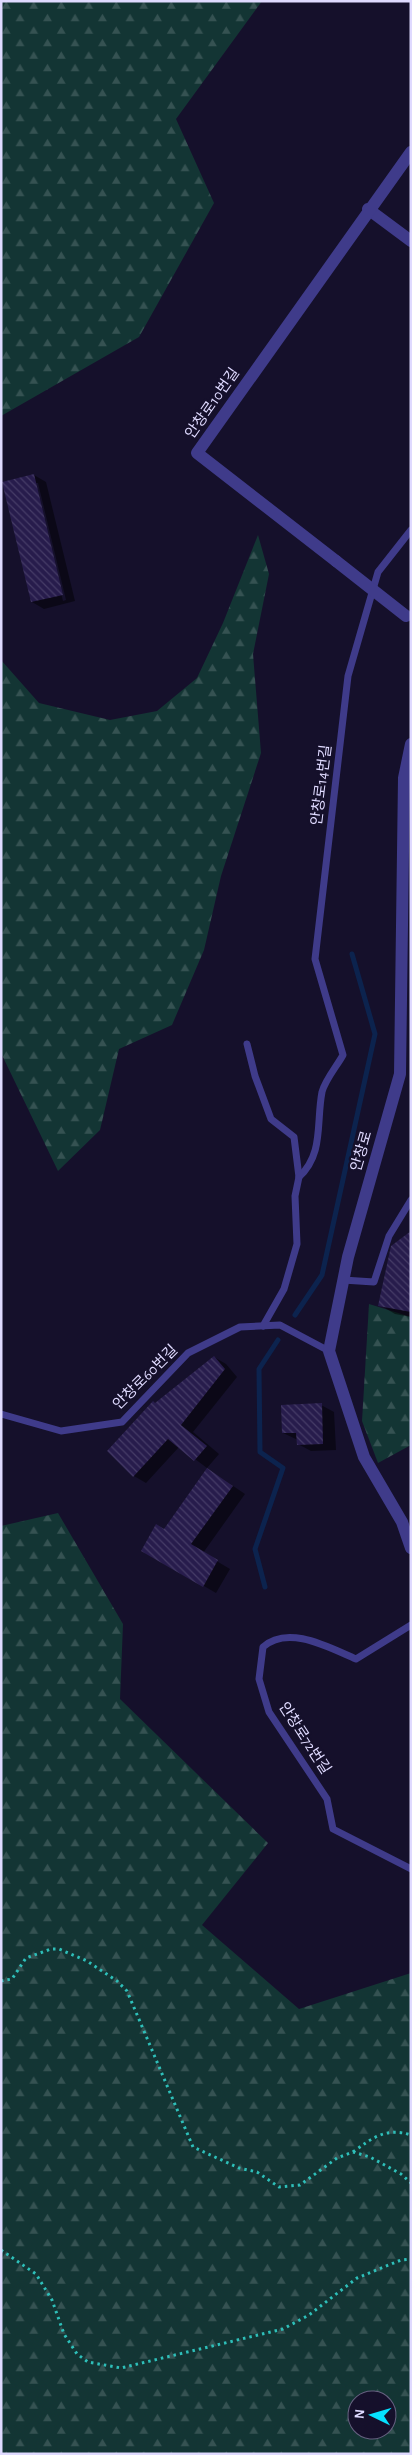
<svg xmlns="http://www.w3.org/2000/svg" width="412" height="2455" font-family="'Alegreya Sans','Noto Sans KR',sans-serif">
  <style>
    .forest { fill: url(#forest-firs); fill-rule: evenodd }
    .shadow { fill: #0007; fill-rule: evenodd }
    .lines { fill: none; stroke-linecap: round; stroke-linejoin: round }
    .stream { stroke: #0c234e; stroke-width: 5 }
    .building { fill: url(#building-back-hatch) }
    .path { stroke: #2ebfb9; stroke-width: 3; stroke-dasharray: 2.5 4; stroke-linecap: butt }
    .service { stroke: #3f3b8a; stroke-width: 7 }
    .minor { stroke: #3f3b8a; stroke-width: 12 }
    .tertiary { stroke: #3f3b8a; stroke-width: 12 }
    .minor-bridge { stroke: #3f3b8a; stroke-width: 12 }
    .labels { text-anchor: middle; stroke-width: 4.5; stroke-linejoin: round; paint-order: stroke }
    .street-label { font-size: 15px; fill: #dfdaff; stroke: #15102b }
  </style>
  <defs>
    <pattern id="forest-firs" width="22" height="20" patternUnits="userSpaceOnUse" patternTransform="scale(1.25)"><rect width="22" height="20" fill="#133534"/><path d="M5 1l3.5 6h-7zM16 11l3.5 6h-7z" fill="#355252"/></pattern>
    <pattern id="building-back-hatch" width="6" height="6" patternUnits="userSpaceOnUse" patternTransform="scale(1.25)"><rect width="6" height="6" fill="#271c4c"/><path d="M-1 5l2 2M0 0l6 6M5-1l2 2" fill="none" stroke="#463c67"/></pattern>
  </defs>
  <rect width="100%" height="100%" fill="#15102b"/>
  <g class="forest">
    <polygon points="1,1 262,1 176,119 214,203 139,337 1,416"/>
    <polygon points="258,535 269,574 253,654 261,753 221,876 204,950 172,1025 119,1049 100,1130 58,1171 1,1053 1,660 39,703 110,720 157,711 197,678 223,623"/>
    <polygon points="369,1304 411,1317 411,1445 378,1463 362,1421"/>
    <path d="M58 1513 123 1624 120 1699 268 1843 202 1925 299 2009 411 1973V2454H1V1526ZM357 2400H387V2430H357Z"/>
  </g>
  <g class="shadow">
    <path d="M34 475 46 482 75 601 44 609 32 602ZM35 483H38L66 600 63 601Z"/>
    <polygon points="411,1237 411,1317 395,1314 380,1305"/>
    <polygon points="214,1357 226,1364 237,1377 193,1432 219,1454 207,1468 179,1447 146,1483 134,1476 109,1451 156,1404"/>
    <polygon points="321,1405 334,1412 336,1450 311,1451 298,1444 298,1440 283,1433"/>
    <polygon points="208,1469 245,1494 203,1553 230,1569 216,1593 142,1550 164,1530"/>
  </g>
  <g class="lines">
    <g class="stream">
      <polyline points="295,1315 322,1275 375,1034 352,954"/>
      <polyline points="265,1587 255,1549 283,1468 260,1452 259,1369 278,1340"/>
    </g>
  </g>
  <g class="building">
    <polygon points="34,474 63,595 31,602 2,482"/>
    <polygon points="411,1231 411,1312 378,1306 391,1246"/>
    <polygon points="214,1356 225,1369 181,1425 207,1446 194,1461 168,1439 133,1477 107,1451 153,1401 155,1403"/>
    <polygon points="322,1403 323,1444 297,1445 296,1433 282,1433 281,1405"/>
    <polygon points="207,1468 233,1486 191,1544 218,1560 203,1587 141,1551 156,1524 164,1529"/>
  </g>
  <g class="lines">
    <g class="path">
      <polyline points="1,1981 12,1979 26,1958 51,1949 59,1949 87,1961 117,1981 127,1991 193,2147 239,2168 257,2172 279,2187 300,2185 337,2158 353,2152 370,2157 401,2174 411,2183"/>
      <path d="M353 2152C372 2138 386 2127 411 2135"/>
      <polyline points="1,2250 36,2274 52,2300 64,2334 77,2354 88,2362 121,2368 283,2329 309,2315 357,2278 401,2260 411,2259"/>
    </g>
    <g class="service">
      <polyline points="247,1044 255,1076 271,1119 294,1137 299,1177 295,1196 297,1244 284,1289 263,1326"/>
      <path d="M299 1177C324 1154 316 1123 322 1092 325 1080 337 1066 343 1055L315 959 348 676 378 572 411 530"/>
      <polyline points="343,1280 374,1282 389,1236 411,1200"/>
      <polyline points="1,1414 61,1431 122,1422 188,1353 240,1327 280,1325 329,1351"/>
      <path d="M411 1625 356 1659C330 1648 288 1624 263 1647L259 1679 269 1712 327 1799 333 1829 411 1869"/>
    </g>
    <g class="minor">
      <polyline points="368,209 411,241"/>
      <polyline points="336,561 197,453 411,152"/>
    </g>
    <polyline class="tertiary" points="411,744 404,778 400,1074 348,1257 329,1351 364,1457 402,1522 411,1548"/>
    <polyline class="minor-bridge" points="336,561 406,616"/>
  </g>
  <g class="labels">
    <g class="street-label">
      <text transform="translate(212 403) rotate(-55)" y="5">안창로10번길</text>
      <text transform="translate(321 785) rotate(-83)" y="5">안창로14번길</text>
      <text transform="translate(361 1151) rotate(-74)" y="5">안창로</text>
      <text transform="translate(145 1377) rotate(-45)" y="5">안창로60번길</text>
      <text transform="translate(305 1738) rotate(57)" y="5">안창로72번길</text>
    </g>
  </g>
  <rect width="412" height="2455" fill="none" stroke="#dfdaff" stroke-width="5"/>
  <g transform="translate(372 2415) rotate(275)"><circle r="24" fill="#15102b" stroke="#666180"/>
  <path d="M0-4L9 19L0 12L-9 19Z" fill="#06e1ff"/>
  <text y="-8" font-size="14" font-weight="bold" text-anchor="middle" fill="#dfdaff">N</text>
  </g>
</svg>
